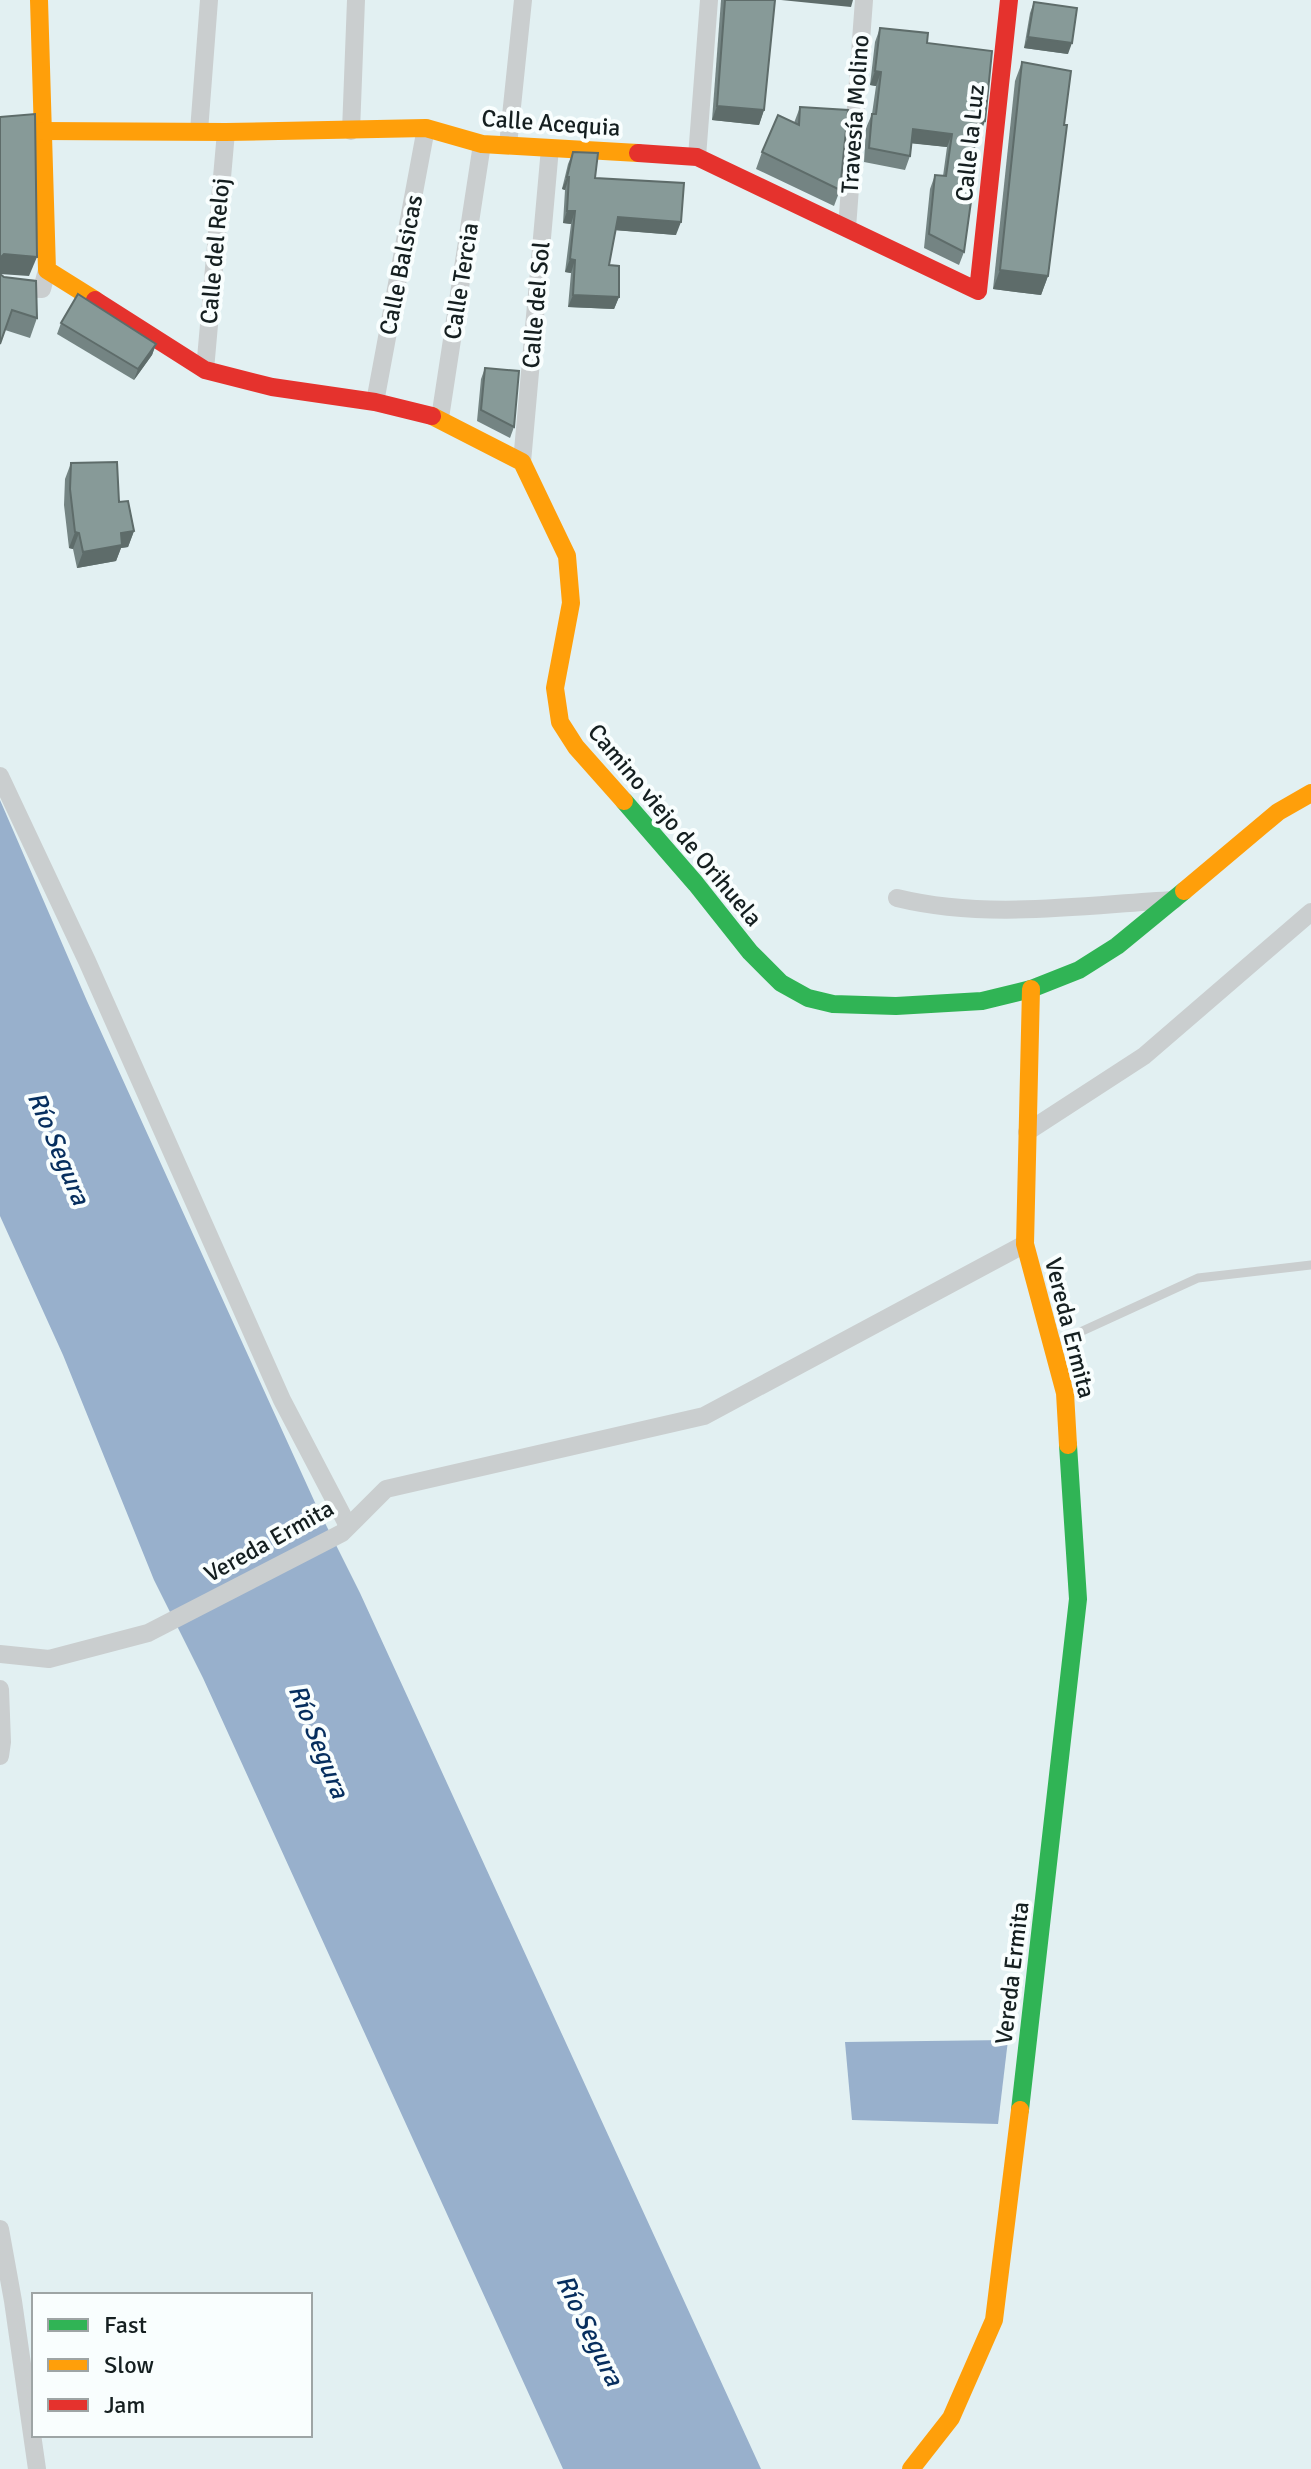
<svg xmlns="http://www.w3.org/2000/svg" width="1311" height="2469" font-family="Signika,sans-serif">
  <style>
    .water { fill: #98b0cc }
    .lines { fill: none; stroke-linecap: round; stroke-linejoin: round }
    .lane { stroke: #cacecf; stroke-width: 9 }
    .street { stroke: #cacecf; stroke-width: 18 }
    .fast { stroke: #30b455; stroke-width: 18 }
    .slow { stroke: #ff9f0a; stroke-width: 18 }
    .jam { stroke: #e5322d; stroke-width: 18 }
    .wall { fill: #748483 }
    .shaded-wall { fill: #5e6c6a }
    .building { fill: #879a98; stroke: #5e6c6a; stroke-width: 2 }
    .labels { text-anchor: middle; stroke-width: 8; stroke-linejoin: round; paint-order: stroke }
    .street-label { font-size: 24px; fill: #151f20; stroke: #f9fefe }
    .water-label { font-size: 26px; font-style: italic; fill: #062e5e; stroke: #f9fefe }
  </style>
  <rect width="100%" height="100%" fill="#e2f0f2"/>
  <g class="water">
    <polygon points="0,800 87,1001 317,1507 360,1593 761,2469 563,2469 203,1678 154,1580 63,1355 0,1216"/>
    <polygon points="1008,2040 998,2124 852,2120 845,2042"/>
  </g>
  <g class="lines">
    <polyline class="lane" points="1054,1344 1198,1278 1311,1265"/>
    <g class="street">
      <polyline points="199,131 209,0"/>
      <polyline points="351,131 356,0"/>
      <polyline points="508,145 523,0"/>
      <polyline points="697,157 709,0"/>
      <polyline points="847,228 864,0"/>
      <polyline points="0,285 16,288 42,289 47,270"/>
      <polyline points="205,370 226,132"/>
      <polyline points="375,402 426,128"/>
      <polyline points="440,418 482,144"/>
      <polyline points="522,462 550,148"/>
      <polyline points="0,776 87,961 282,1400 348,1526"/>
      <path d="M897 898C987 920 1082 905 1174 900"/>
      <polyline points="1027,1132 1144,1056 1311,912"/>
      <polyline points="0,1654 49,1659 148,1633 342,1533 386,1489 704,1416 1025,1244"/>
      <polyline points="0,1689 2,1742 0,1756"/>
      <polyline points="0,2229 13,2301 37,2469"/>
    </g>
    <g class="fast">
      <polyline points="624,801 696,884 750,952 781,983 808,998 833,1004 896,1006 982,1001 1031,989 1079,970 1117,946 1184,891"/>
      <polyline points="1020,2110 1078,1599 1068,1445"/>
    </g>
    <g class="slow">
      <polyline points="39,0 47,270 95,300"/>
      <polyline points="43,131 226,132 426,128 482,144 638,153"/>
      <polyline points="432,416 522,462 567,556 571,603 555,688 560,722 576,747 624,801"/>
      <polyline points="1184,891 1278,812 1311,793"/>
      <polyline points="1031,989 1025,1244 1065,1393 1068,1445"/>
      <polyline points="911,2469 951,2418 994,2320 1020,2110"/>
    </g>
    <g class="jam">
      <polyline points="638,153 697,157 978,291 1009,0"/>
      <polyline points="95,300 205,370 272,387 375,402 432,416"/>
    </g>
  </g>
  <g class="wall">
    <polygon points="721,0 775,0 764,110 759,125 712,120"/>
    <polygon points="1034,2 1068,54 1024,48 1030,13"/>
    <polygon points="880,28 927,43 980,135 976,135 970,179 964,252 959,265 924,248 930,189 935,175 943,176 947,147 912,143 910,156 905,170 864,162 866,128 872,114 876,86 870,85 875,42"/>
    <polygon points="1022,62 1064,125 1048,276 1041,295 993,289 1015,81"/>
    <polygon points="800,107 840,190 834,206 756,169 762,152 794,123"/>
    <polygon points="573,152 595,178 676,235 615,230 609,265 619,297 614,309 568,307 571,273 565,272 571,224 563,223 565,190 562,189 568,164"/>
    <polygon points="0,274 37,318 30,338 5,330"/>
    <polygon points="61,323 156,344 152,355 134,380 57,334"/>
    <polygon points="485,368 514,427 510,438 477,421 481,379"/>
    <polygon points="71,463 119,502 134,531 128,547 121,548 116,561 77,568 73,549 69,548 64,505 65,479"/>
  </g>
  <g class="shaded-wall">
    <polygon points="781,0 853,0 851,7"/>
    <polygon points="1028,37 1072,43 1068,54 1024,48"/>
    <polygon points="875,71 881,72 876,86 870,85"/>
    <polygon points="717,106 764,110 759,125 712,120"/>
    <polygon points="978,120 985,121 980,135 973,134"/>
    <polygon points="913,129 952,134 947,147 908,143"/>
    <polygon points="567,177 569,177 565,190 562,189"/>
    <polygon points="567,211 575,211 571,224 563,223"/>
    <polygon points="618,217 681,222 676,235 613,230"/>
    <polygon points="4,254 37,257 29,276 0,274 0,258"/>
    <polygon points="570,259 575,260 571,273 565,272"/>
    <polygon points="1000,270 1048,276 1041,295 993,289"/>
    <polygon points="573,295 619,297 614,309 568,307"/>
    <polygon points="156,344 152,355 134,380 138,369"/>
    <polygon points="134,531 128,547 121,548 116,561 77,568 83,552 121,533"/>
    <polygon points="75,532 79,533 73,549 69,548"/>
  </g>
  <g class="building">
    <polygon points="725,0 775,0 764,110 717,106"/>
    <polygon points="1034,2 1077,8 1072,43 1028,37"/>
    <polygon points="880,28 928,33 927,43 992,51 985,121 978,120 970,179 974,180 964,252 929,234 935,175 946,176 952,134 913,129 910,156 869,148 872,114 876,114 881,72 875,71"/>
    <polygon points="1022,62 1071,71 1064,125 1067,125 1048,276 1000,270"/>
    <polygon points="800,107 848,110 840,190 762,152 778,115 799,125"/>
    <polygon points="35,114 37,257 4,254 0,258 0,117"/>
    <polygon points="573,152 598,153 595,178 684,183 681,222 618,217 609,265 619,266 619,297 573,295 575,260 570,259 575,211 567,211 569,177 567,177"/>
    <polygon points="0,274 4,277 36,281 37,318 12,310 0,344"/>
    <polygon points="78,294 156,344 138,369 61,323"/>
    <polygon points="485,368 519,371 514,427 481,410"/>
    <polygon points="117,462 119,502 128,501 134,531 121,533 122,545 83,552 79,533 75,532 70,489 71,463"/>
  </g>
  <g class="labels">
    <g class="street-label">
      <text transform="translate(855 114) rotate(-86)" y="8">Travesía Molino</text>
      <text transform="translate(551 123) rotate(4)" y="8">Calle Acequia</text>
      <text transform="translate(970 143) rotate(-84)" y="8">Calle la Luz</text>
      <text transform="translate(215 251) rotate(-85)" y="8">Calle del Reloj</text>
      <text transform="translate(401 265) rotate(-79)" y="8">Calle Balsicas</text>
      <text transform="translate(461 281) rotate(-81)" y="8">Calle Tercia</text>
      <text transform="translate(536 305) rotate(-85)" y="8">Calle del Sol</text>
      <text transform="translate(675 825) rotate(50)" y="8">Camino viejo de Orihuela</text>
      <text transform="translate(1070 1328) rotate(76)" y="8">Vereda Ermita</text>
      <text transform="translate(269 1541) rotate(-29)" y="8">Vereda Ermita</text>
      <text transform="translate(1012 1973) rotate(-83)" y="8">Vereda Ermita</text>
    </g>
    <g class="water-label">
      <text transform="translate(59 1148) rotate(67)" y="9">Río Segura</text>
      <text transform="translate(319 1741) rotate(68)" y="9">Río Segura</text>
      <text transform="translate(590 2330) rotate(64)" y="9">Río Segura</text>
    </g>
  </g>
  <rect x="32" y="2293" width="280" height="144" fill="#f9fefe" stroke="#9ea5a5" stroke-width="2"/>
  <rect x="48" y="2319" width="40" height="12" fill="#30b455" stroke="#9ea5a5" stroke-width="2"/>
  <text x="104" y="2333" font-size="24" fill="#151f20">Fast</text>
  <rect x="48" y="2359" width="40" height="12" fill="#ff9f0a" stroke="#9ea5a5" stroke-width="2"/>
  <text x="104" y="2373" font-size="24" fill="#151f20">Slow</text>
  <rect x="48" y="2399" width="40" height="12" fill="#e5322d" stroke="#9ea5a5" stroke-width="2"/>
  <text x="104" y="2413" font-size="24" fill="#151f20">Jam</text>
</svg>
